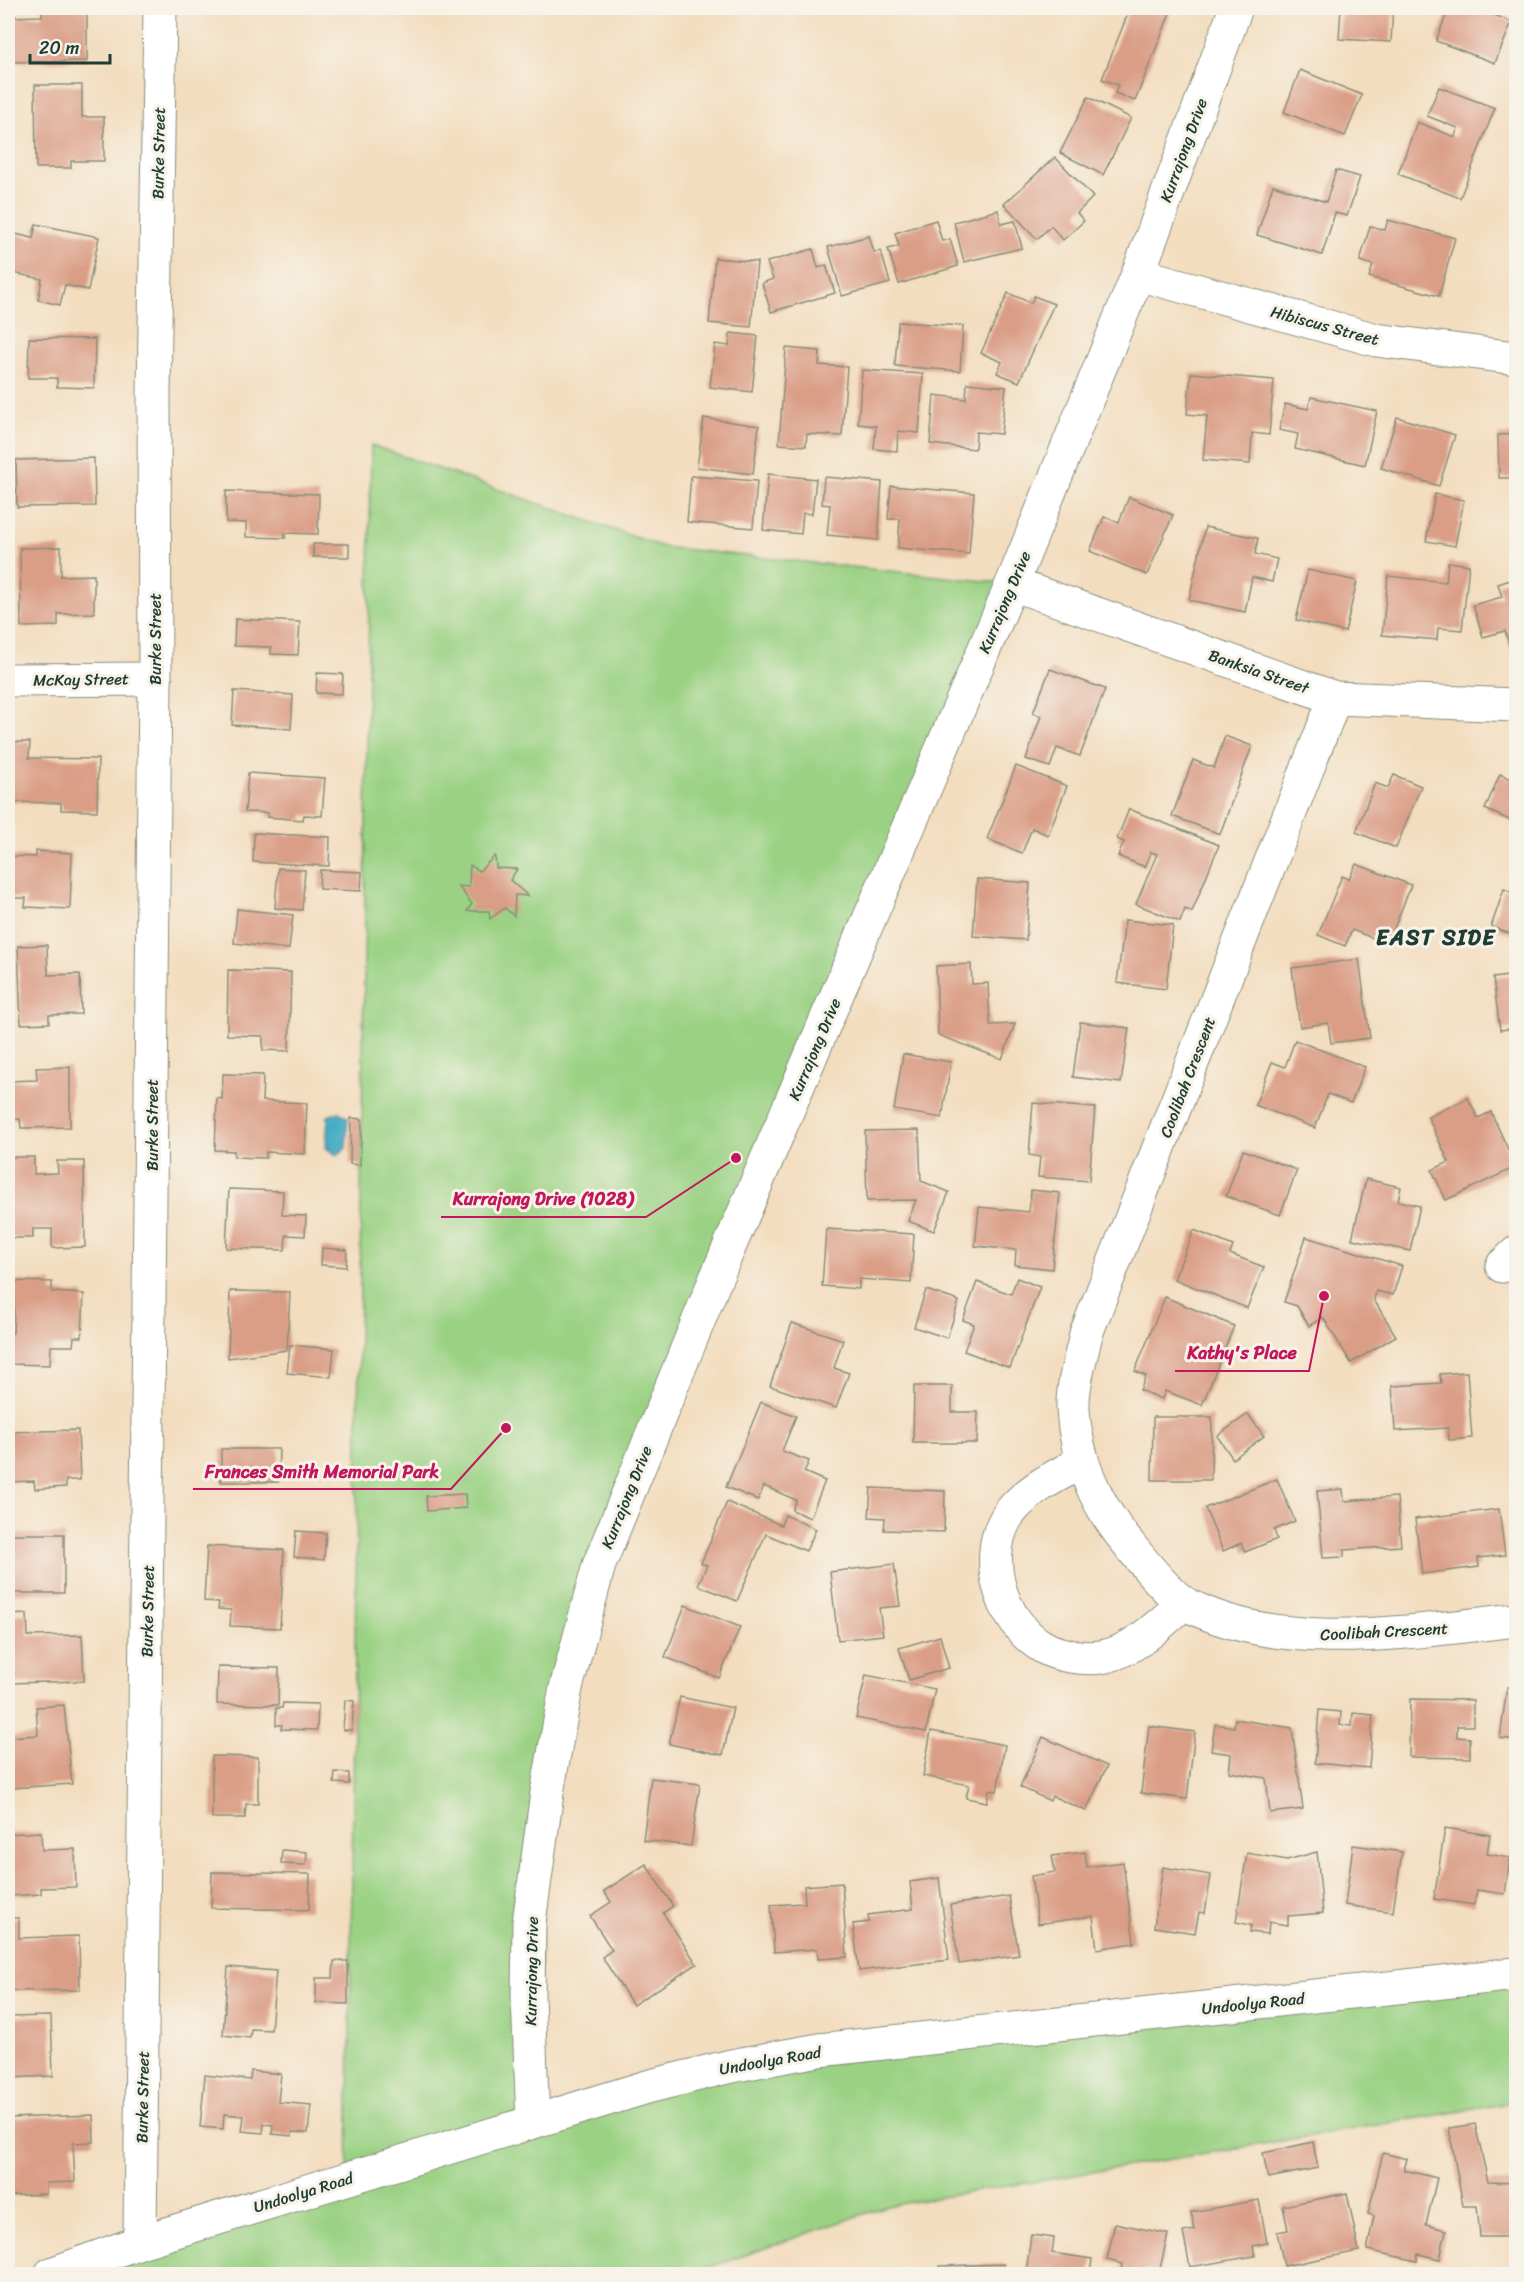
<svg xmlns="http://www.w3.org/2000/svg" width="1524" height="2282" font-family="Sriracha,sans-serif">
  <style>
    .green { fill: #9ad183; stroke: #5c875c; stroke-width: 1.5 }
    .water { fill: #43aac3; stroke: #31747c; stroke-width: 1.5 }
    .building { fill: #da9d86 }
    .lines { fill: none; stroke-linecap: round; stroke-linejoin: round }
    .minor-casing { stroke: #898d7a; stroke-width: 35 }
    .major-casing { stroke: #898d7a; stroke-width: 35 }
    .minor { stroke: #fff; stroke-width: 33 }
    .major { stroke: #fff; stroke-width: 33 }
    .labels { text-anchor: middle; stroke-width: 6; stroke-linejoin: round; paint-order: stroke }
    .street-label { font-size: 16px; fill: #1f3d34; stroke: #f7f3e8 }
    .district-label { font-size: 22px; font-weight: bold; letter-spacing: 1.5px; fill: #1f3d34; stroke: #f7f3e8 }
    .leader { fill: none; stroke: #c2185b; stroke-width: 2 }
    .callout-dot { fill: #c2185b; stroke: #f7f3e8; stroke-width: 2 }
    .callout-label { font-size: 18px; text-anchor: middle; font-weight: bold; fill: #c2185b; stroke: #f7f3e8; stroke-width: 6; stroke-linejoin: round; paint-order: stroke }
  </style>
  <rect width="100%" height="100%" fill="#f7f3e8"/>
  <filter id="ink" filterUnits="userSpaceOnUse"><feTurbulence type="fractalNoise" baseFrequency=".0167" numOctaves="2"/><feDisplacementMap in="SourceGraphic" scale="12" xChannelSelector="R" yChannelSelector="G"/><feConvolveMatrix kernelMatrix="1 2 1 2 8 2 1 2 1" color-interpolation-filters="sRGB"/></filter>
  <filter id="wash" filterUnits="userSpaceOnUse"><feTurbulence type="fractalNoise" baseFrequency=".008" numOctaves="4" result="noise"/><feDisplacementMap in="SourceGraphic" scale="24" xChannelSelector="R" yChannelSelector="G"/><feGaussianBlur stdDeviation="1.35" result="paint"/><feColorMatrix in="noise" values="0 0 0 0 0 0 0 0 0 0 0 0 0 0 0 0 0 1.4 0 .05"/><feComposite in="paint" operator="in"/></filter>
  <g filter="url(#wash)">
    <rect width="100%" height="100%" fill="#f3ddbf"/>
    <polygon class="green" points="371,445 663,547 1012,584 599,1565 547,1793 533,2122 647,2087 1516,1974 1516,2102 887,2206 690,2274 51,2274 348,2178"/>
    <polygon class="water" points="339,1112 348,1118 346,1148 337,1155 326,1148 328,1116"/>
    <g id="blocks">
      <g class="building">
        <polygon points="42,8 87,8 87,61 8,62 8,17 42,16"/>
        <polygon points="1130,8 1172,8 1135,101 1115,93 1118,85 1102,79"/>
        <polygon points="1341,8 1393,8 1391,42 1339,39"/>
        <polygon points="1449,8 1491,8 1489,13 1512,22 1495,63 1436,41"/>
        <polygon points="1300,70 1362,95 1345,136 1284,112"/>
        <polygon points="35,85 82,85 82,117 104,117 104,161 71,161 71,168 36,168"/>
        <polygon points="1439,87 1495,108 1460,198 1398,174 1417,122 1455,137 1458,128 1427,116"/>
        <polygon points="1088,97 1131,118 1103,175 1060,153"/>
        <polygon points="1055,157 1093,197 1077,213 1084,221 1063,240 1051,226 1037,239 1004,204"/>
        <polygon points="1336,170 1360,177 1347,216 1335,213 1322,255 1257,235 1273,185 1326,202"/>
        <polygon points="998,210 1001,224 1015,221 1022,248 964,262 954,222"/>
        <polygon points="936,220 942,241 950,239 958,266 899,284 888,249 899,246 895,233"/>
        <polygon points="1388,220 1455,238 1439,296 1369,277 1373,265 1360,261 1370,226 1385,230"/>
        <polygon points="36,224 99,237 88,290 65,285 60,305 38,300 42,279 8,272 11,233 33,238"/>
        <polygon points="869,236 874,252 881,251 890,283 842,296 828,247"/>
        <polygon points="813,249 818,268 826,265 835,293 771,312 762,283 773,279 767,262"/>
        <polygon points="715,258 757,262 751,327 709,323"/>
        <polygon points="1008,293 1031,303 1034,296 1054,304 1019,382 997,373 1002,362 981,353"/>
        <polygon points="898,322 963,326 960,371 895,366"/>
        <polygon points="730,333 758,336 752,392 710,387 715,344 729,346"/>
        <polygon points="29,338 95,339 94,388 57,387 57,378 28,378"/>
        <polygon points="786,348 820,351 819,365 847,367 842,436 807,434 806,446 779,444"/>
        <polygon points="862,370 923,374 919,433 898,431 897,451 874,449 876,426 858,424"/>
        <polygon points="1191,373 1274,380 1269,435 1252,433 1250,464 1203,460 1207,416 1187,414"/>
        <polygon points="967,383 1006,387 1001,434 976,432 975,449 930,444 934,395 966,399"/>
        <polygon points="1311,397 1377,411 1365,465 1295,449 1298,434 1279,430 1285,404 1308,409"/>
        <polygon points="1397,417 1455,435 1439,486 1381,468"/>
        <polygon points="704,418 759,426 753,474 697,467"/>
        <polygon points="1516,434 1516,478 1499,478 1498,435"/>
        <polygon points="94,458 95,506 17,507 16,460"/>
        <polygon points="768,474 816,479 812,514 803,513 801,534 763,530"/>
        <polygon points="691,476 757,481 753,528 687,522"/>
        <polygon points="824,477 882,482 878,540 827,535 830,505 822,504"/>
        <polygon points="891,486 974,493 969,554 898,548 900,519 888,519"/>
        <polygon points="226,491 319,494 318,534 285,533 285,538 246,537 246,523 226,522"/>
        <polygon points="1435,494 1464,500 1455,546 1426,541"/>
        <polygon points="1129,497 1173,515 1147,575 1090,551 1104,517 1119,522"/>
        <polygon points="1205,527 1258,538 1255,554 1277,559 1272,582 1252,577 1245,612 1189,600"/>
        <rect x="313" y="544" width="36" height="13"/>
        <polygon points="61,547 61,576 94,575 94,613 58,614 58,626 21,627 20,548"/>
        <polygon points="1448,562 1469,565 1462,630 1438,628 1437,640 1382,635 1388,576 1446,582"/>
        <polygon points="1308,570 1357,581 1345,632 1296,620"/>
        <polygon points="1516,578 1516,653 1512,654 1505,631 1483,637 1473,605 1502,597 1498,584"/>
        <polygon points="235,619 300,622 298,655 271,654 271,647 234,646"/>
        <polygon points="1050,669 1105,689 1080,756 1057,748 1050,767 1026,759 1041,716 1033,713"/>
        <polygon points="317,673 343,674 342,694 316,693"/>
        <polygon points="234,691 293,695 291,729 232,725"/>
        <polygon points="1225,736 1252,746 1220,834 1172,816 1193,760 1214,768"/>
        <polygon points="8,742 30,742 29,758 98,759 97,811 61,810 61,803 8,802"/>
        <polygon points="1016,766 1067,786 1048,835 1032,828 1022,853 987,839"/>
        <polygon points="248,773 325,778 322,816 304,815 303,820 267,817 268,813 245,812"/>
        <polygon points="1500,774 1516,781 1516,823 1485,809"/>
        <polygon points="1394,775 1421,786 1396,848 1356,832 1375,783 1388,788"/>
        <polygon points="1129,809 1219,845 1192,912 1185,909 1180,922 1136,904 1157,854 1151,852 1145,867 1118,856 1124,842 1117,839"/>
        <polygon points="254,833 330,837 329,866 253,862"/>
        <polygon points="36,851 72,853 70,909 25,907 26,898 8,898 8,856 36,857"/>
        <polygon points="495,856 496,868 517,869 510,880 528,896 515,895 514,916 505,908 490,919 489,911 467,911 472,904 458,886 469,887 470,865 479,871"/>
        <polygon points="1356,864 1411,885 1388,944 1352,930 1345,946 1318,935 1342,876 1349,879"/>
        <polygon points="278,868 305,870 302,910 275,908"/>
        <polygon points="320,870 362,872 361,891 319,889"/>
        <polygon points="977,879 1030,883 1026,940 973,936"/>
        <polygon points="1504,889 1516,894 1516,936 1491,927"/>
        <polygon points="237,909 293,915 289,949 234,943"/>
        <polygon points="1125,920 1173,925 1166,989 1117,983"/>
        <polygon points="47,945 48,975 80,974 81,1014 49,1015 49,1023 21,1024 18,946"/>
        <polygon points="1359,959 1370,1038 1331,1043 1328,1023 1300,1027 1292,968"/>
        <polygon points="971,964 972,984 988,983 990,1025 1015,1024 1002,1059 938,1035 936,966"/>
        <polygon points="228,970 291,972 289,1051 263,1050 263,1036 227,1035"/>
        <polygon points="1516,975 1516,1028 1500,1030 1493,978"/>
        <polygon points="1080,1022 1129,1028 1121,1083 1073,1077"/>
        <polygon points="1295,1040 1365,1067 1351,1103 1328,1094 1315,1128 1255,1105 1272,1062 1285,1067"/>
        <polygon points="903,1054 951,1062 942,1118 894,1110"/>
        <polygon points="70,1067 70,1127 21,1128 20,1119 8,1119 8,1081 37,1080 36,1068"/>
        <polygon points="223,1074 263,1075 262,1101 307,1103 305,1154 266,1152 266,1158 234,1157 234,1151 215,1150 217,1098 222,1099"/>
        <polygon points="1468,1098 1478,1118 1491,1112 1516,1167 1446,1200 1432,1170 1449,1162 1428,1117"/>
        <polygon points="1033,1103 1095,1108 1089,1181 1038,1177 1040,1157 1029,1155"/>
        <polygon points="351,1118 362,1119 360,1165 350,1164"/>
        <polygon points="919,1130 921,1181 949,1192 934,1231 908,1221 916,1200 867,1201 865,1131"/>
        <polygon points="1243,1150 1297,1170 1280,1215 1226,1196"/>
        <polygon points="8,1157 34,1157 34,1174 58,1173 57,1161 84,1161 85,1247 52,1248 52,1229 33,1229 33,1238 8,1238"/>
        <polygon points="1366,1179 1401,1187 1398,1201 1420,1206 1410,1251 1352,1239"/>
        <polygon points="229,1189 283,1191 282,1215 306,1216 305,1236 286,1235 285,1250 226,1248"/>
        <polygon points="1031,1190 1060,1193 1052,1269 1015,1265 1016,1250 975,1246 979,1207 1029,1212"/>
        <polygon points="826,1229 914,1234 911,1283 859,1279 859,1289 822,1286"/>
        <polygon points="1194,1230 1233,1246 1230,1254 1264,1267 1247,1308 1174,1279"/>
        <polygon points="1306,1237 1402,1266 1393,1295 1376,1291 1374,1300 1396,1336 1351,1363 1323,1317 1309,1326 1297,1306 1284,1302"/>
        <polygon points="322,1248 347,1250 346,1267 321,1265"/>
        <polygon points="1017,1278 1040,1287 1010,1368 964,1351 974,1324 963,1320 977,1282 1011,1294"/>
        <polygon points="15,1281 52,1282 52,1292 84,1294 82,1337 74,1337 73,1346 51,1346 50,1365 8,1364 8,1333 13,1333"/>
        <polygon points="926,1290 959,1301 947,1338 914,1327"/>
        <polygon points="230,1291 290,1292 287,1350 228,1358"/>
        <polygon points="1165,1297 1234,1326 1202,1405 1165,1391 1162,1399 1140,1390 1146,1376 1135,1371"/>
        <polygon points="792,1323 843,1340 834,1368 849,1373 836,1408 770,1386"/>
        <polygon points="290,1345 334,1349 331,1377 287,1373"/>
        <polygon points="1467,1372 1472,1438 1449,1440 1448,1428 1395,1431 1392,1386 1441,1383 1440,1374"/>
        <polygon points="914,1386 952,1386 952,1412 978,1412 977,1443 913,1443"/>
        <polygon points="761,1402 796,1416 782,1451 809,1461 804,1472 825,1481 810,1518 792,1510 796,1500 764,1486 758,1500 726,1487"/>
        <polygon points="1248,1414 1264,1436 1233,1459 1217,1436"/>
        <polygon points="1153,1417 1212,1417 1211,1480 1152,1480"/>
        <polygon points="78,1430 80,1480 66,1480 66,1487 35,1489 34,1481 8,1482 8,1432"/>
        <polygon points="221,1449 279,1449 278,1482 221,1482"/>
        <polygon points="1277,1479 1295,1521 1274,1530 1277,1539 1245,1552 1241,1543 1223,1551 1205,1508"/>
        <polygon points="871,1488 945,1491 944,1532 884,1530 885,1518 869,1517"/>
        <polygon points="1343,1489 1344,1501 1397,1497 1401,1546 1344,1550 1344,1557 1323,1558 1317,1491"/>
        <polygon points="465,1494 466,1508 427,1511 426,1496"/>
        <polygon points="727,1502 781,1525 785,1515 816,1529 806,1551 766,1534 737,1601 698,1585 707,1565 701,1563"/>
        <polygon points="1499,1509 1505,1555 1478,1558 1479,1567 1422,1574 1415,1519"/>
        <polygon points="296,1531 326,1533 324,1560 294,1557"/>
        <rect x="8" y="1534" width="56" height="59"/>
        <polygon points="207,1546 284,1550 280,1628 230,1626 231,1610 218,1609 219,1602 204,1601"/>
        <polygon points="894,1564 900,1606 879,1608 883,1635 838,1640 830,1572"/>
        <polygon points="685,1605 740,1627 719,1678 665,1657"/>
        <polygon points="27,1614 28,1636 82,1635 84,1681 8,1683 8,1615"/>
        <polygon points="940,1636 949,1668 909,1680 899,1648"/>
        <polygon points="218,1667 279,1668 278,1705 217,1704"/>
        <polygon points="866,1675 935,1689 926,1732 856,1718"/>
        <polygon points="1507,1687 1516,1688 1516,1740 1500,1738"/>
        <polygon points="680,1697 733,1708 723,1755 669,1744"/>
        <polygon points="1410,1699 1473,1700 1473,1726 1457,1726 1457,1737 1470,1738 1470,1758 1409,1757"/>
        <polygon points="345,1700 354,1701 352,1730 343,1730"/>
        <polygon points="283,1703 318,1704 317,1730 281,1729 282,1725 276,1725 276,1708 282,1708"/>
        <polygon points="64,1705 72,1784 11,1788 8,1737 38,1735 36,1707"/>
        <polygon points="1319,1710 1341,1712 1340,1725 1352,1726 1353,1713 1373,1715 1369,1768 1315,1763"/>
        <polygon points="1235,1719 1292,1728 1303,1809 1270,1813 1266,1778 1229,1772 1231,1754 1211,1751 1215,1724 1234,1727"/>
        <polygon points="1149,1726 1195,1732 1187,1799 1141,1793"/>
        <polygon points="931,1731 1005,1745 997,1791 989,1790 987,1802 966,1798 969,1785 923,1776"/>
        <polygon points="1043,1737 1107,1766 1086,1811 1052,1796 1050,1801 1020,1787"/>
        <polygon points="212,1756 258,1757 258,1804 246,1804 245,1818 212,1818"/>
        <polygon points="335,1772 349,1773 349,1784 334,1783"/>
        <polygon points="651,1778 700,1784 691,1846 643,1840"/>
        <polygon points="1445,1828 1490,1835 1487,1854 1510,1858 1505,1894 1477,1890 1474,1905 1434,1899"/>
        <polygon points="41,1832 42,1850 75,1849 76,1887 41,1888 41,1894 8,1896 8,1834"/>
        <polygon points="1353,1845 1402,1852 1393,1912 1345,1905"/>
        <polygon points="282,1850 307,1852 306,1865 281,1864"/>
        <polygon points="1085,1852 1087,1867 1123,1862 1134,1943 1097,1949 1093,1916 1038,1924 1031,1876 1055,1872 1052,1856"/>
        <polygon points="1317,1852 1323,1913 1288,1916 1288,1925 1269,1922 1268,1934 1250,1932 1251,1925 1236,1922 1247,1853 1287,1860"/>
        <polygon points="646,1864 673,1906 663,1913 697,1964 633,2005 602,1957 612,1950 590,1916 611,1902 604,1891"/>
        <polygon points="1163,1867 1211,1875 1205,1913 1199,1912 1195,1933 1154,1927"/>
        <polygon points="212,1872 310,1874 309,1910 211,1908"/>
        <polygon points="939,1878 949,1960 859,1971 853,1924 869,1922 868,1915 913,1909 910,1882"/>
        <polygon points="842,1883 847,1957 818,1959 817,1949 774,1952 771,1905 805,1903 804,1886"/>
        <polygon points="1009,1896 1019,1955 959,1964 950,1905"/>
        <polygon points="8,1918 19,1918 19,1938 79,1936 80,1990 8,1991"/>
        <polygon points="334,1961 348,1961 348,2004 316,2003 316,1978 333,1978"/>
        <polygon points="228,1967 276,1971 271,2030 251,2029 250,2038 223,2035"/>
        <polygon points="51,2016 53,2076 8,2078 8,2017"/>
        <polygon points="251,2071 281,2074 278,2102 311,2105 308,2133 292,2132 292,2136 272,2134 273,2125 264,2124 263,2133 242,2131 244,2116 224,2114 223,2129 200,2127 205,2075 250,2080"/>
        <polygon points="93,2115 94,2142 73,2143 75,2182 46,2183 46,2194 8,2196 8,2118"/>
        <polygon points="1475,2124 1488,2182 1516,2183 1516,2237 1480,2237 1477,2206 1463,2206 1449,2128"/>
        <polygon points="1313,2142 1318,2168 1268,2178 1263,2153"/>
        <polygon points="1383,2153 1407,2159 1404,2170 1437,2178 1426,2225 1446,2230 1440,2259 1418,2254 1417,2261 1367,2250 1374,2216 1368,2214"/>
        <polygon points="1347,2193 1359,2251 1284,2266 1277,2232 1288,2230 1283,2206"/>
        <polygon points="1259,2200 1267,2243 1253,2246 1255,2256 1190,2267 1183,2232 1195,2230 1191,2212"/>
        <polygon points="1115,2223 1168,2234 1159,2273 1145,2270 1144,2274 1120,2274 1122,2264 1107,2260"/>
        <polygon points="1031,2235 1054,2238 1052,2253 1092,2259 1090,2274 1026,2274"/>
        <polygon points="1004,2264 1005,2274 941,2274 940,2266"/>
      </g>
    </g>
  </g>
  <g filter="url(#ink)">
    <use href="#blocks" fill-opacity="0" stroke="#898d7a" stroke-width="1.5"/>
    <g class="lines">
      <g class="minor-casing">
        <g id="minor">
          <polyline points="1138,274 1376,340 1516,358"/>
          <polyline points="1012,584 1335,698 1516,705"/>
          <polyline points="8,680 155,679"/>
          <path d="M1335 698 1086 1334C1081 1358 1072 1385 1073 1410 1076 1458 1096 1505 1127 1542 1140 1558 1169 1595 1186 1604 1283 1655 1413 1631 1516 1620"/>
          <polyline points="1502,1266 1516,1253"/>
          <path d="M1082 1462C1056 1476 1030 1488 1011 1511 979 1553 1000 1622 1043 1647 1058 1656 1084 1659 1101 1657 1132 1653 1162 1622 1184 1603"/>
          <polyline points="533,2122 528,1997 529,1922 547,1793 566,1688 599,1565 711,1290 1012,584 1138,274 1236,8"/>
          <polyline points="140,2242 155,679 154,392 160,8"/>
        </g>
      </g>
      <g class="major-casing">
        <polyline id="major" points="51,2274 140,2242 647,2087 731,2066 819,2050 1516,1974"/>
      </g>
      <use href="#minor" class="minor"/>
      <use href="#major" class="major"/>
    </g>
  </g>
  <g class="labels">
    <g class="street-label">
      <text transform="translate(1183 150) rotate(-70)" y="6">Kurrajong Drive</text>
      <text transform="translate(158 153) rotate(-89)" y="6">Burke Street</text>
      <text transform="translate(1325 325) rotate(15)" y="6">Hibiscus Street</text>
      <text transform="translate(1004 602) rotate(-67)" y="6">Kurrajong Drive</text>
      <text transform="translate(155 639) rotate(-90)" y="6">Burke Street</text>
      <text transform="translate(1259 671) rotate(19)" y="6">Banksia Street</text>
      <text transform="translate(81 679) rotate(-1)" y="6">McKay Street</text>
      <text transform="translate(814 1049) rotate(-67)" y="6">Kurrajong Drive</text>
      <text transform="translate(1187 1077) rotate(-69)" y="6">Coolibah Crescent</text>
      <text transform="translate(152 1125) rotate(-90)" y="6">Burke Street</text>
      <text transform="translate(626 1497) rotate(-68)" y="6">Kurrajong Drive</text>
      <text transform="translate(147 1611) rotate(-89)" y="6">Burke Street</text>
      <text transform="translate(1384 1631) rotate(-3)" y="6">Coolibah Crescent</text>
      <text transform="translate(531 1971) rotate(-89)" y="6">Kurrajong Drive</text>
      <text transform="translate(1253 2003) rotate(-6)" y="6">Undoolya Road</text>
      <text transform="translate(770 2060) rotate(-10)" y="6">Undoolya Road</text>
      <text transform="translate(142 2097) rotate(-89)" y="6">Burke Street</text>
      <text transform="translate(303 2192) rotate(-17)" y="6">Undoolya Road</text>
    </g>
    <g class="district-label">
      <text x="1436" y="945">EAST SIDE</text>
    </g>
  </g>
  <path class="leader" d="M736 1158L646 1217H441M1324 1296L1309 1371H1175M506 1428L451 1489H193"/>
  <g class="callout-dot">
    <circle cx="736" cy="1158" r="6"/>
    <circle cx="1324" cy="1296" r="6"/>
    <circle cx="506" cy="1428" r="6"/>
  </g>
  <g class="callout-label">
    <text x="543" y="1205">Kurrajong Drive (1028)</text>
    <text x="1242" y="1359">Kathy's Place</text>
    <text x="322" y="1478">Frances Smith Memorial Park</text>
  </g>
  <rect width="1524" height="2282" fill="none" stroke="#f7f3e8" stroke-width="30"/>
  <path d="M30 54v9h80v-9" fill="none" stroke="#1f3d34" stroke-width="3"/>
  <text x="39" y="54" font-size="18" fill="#1f3d34" stroke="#f7f3e8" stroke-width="4.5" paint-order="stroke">20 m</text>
</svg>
